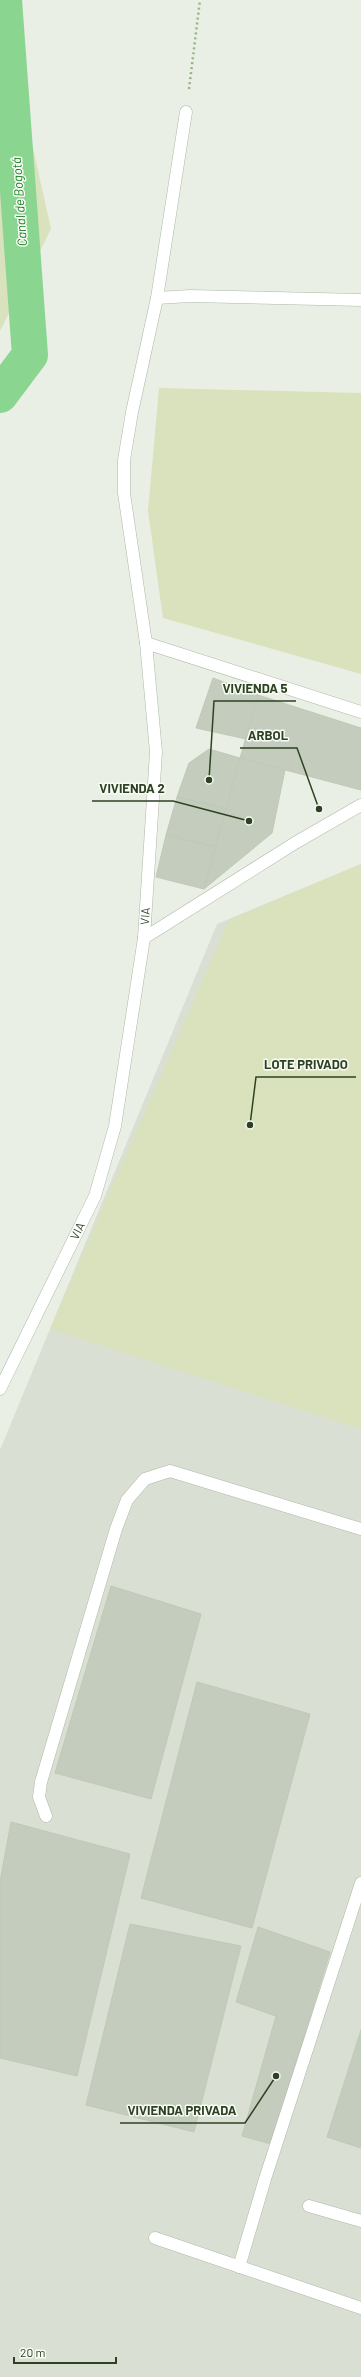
<svg xmlns="http://www.w3.org/2000/svg" width="361" height="2377" font-family="Barlow,sans-serif">
  <style>
    .built { fill: #d9dfd3 }
    .green { fill: #dae1bd }
    .lines { fill: none; stroke-linecap: round; stroke-linejoin: round }
    .canal { stroke: #8ad691; stroke-width: 36 }
    .building { fill: #c4cdbd; stroke: #bfc9b6 }
    .lane-casing { stroke: #aeb8a7; stroke-width: 13 }
    .street-casing { stroke: #aeb8a7; stroke-width: 13 }
    .path { stroke: #96b483; stroke-width: 2.5; stroke-dasharray: 2 3; stroke-linecap: butt }
    .lane { stroke: #fff; stroke-width: 12 }
    .street { stroke: #fff; stroke-width: 12 }
    .labels { text-anchor: middle; stroke-width: 3; stroke-linejoin: round; paint-order: stroke }
    .street-label { font-size: 12px; fill: #2d4222; stroke: #f9fbf6 }
    .water-label { font-size: 13px; font-style: italic; fill: #188222; stroke: #f9fbf6 }
    .leader { fill: none; stroke: #2d4222; stroke-width: 1.5 }
    .callout-dot { fill: #2d4222; stroke: #f9fbf6; stroke-width: 1.5 }
    .callout-label { font-size: 13px; text-anchor: middle; font-weight: bold; fill: #2d4222; stroke: #f9fbf6; stroke-width: 3; stroke-linejoin: round; paint-order: stroke }
  </style>
  <rect width="100%" height="100%" fill="#eaefe5"/>
  <polygon class="built" points="361,864 361,2377 0,2377 0,1450 217,924"/>
  <g class="green">
    <polygon points="0,0 51,229 0,331"/>
    <polygon points="159,388 361,393 361,674 163,618 148,511"/>
    <polygon points="361,864 361,1429 50,1329 229,920"/>
  </g>
  <g class="lines">
    <polyline class="canal" points="0,395 30,355 4,0"/>
  </g>
  <g class="building">
    <polygon points="213,678 258,695 246,739 196,728"/>
    <polygon points="258,695 361,728 361,790 240,758"/>
    <polygon points="209,749 240,758 226,809 177,797 189,763"/>
    <polygon points="240,758 285,770 272,833 204,889"/>
    <polygon points="177,797 226,809 215,847 166,835"/>
    <polygon points="166,835 215,847 204,889 156,877"/>
    <polygon points="111,1586 201,1614 151,1799 55,1773"/>
    <polygon points="197,1682 310,1714 252,1928 141,1898"/>
    <polygon points="11,1822 130,1854 77,2076 0,2058 0,1882"/>
    <polygon points="130,1924 241,1946 194,2132 86,2105"/>
    <polygon points="258,1927 330,1952 271,2144 242,2136 276,2016 236,2002"/>
    <polygon points="361,2030 361,2148 327,2137"/>
  </g>
  <g class="lines">
    <g class="lane-casing">
      <g id="lane">
        <polyline points="157,298 190,296 361,300"/>
        <polyline points="146,643 124,493 124,460 132,412 157,298 186,112"/>
        <polyline points="46,1816 39,1797 41,1782 116,1529 127,1500 145,1479 170,1471 361,1529"/>
        <polyline points="309,2206 361,2221"/>
        <polyline points="155,2238 361,2308"/>
        <polyline points="239,2267 265,2179 361,1883"/>
      </g>
    </g>
    <g class="street-casing">
      <g id="street">
        <polyline points="144,938 295,843 361,805"/>
        <path id="s1" d="M0 1389 95 1196 115 1126 144 938 156 752 146 643 361 712"/>
      </g>
    </g>
    <polyline class="path" points="189,89 200,0"/>
    <use href="#lane" class="lane"/>
    <use href="#street" class="street"/>
  </g>
  <g class="labels">
    <g class="street-label">
      <text dy="4" stroke="none"><textPath href="#s1" startOffset="500">VIA</textPath></text>
      <text dy="4" stroke="none"><textPath href="#s1" startOffset="176">VIA</textPath></text>
    </g>
    <g class="water-label">
      <text transform="translate(19 202) rotate(-94)" y="5">Canal de Bogotá</text>
    </g>
  </g>
  <path class="leader" d="M209 780L214 701H296M319 809L297 748H240M249 821L173 801H92M250 1125L256 1077H356M276 2076L245 2123H120"/>
  <g class="callout-dot">
    <circle cx="209" cy="780" r="4"/>
    <circle cx="319" cy="809" r="4"/>
    <circle cx="249" cy="821" r="4"/>
    <circle cx="250" cy="1125" r="4"/>
    <circle cx="276" cy="2076" r="4"/>
  </g>
  <g class="callout-label">
    <text x="255" y="693">VIVIENDA 5</text>
    <text x="268" y="740">ARBOL</text>
    <text x="132" y="793">VIVIENDA 2</text>
    <text x="306" y="1069">LOTE PRIVADO</text>
    <text x="182" y="2115">VIVIENDA PRIVADA</text>
  </g>
  <path d="M14 2357v6h102v-6" fill="none" stroke="#2d4222" stroke-width="2"/>
  <text x="20" y="2357" font-size="12" fill="#2d4222" stroke="#f9fbf6" stroke-width="3" paint-order="stroke">20 m</text>
</svg>
